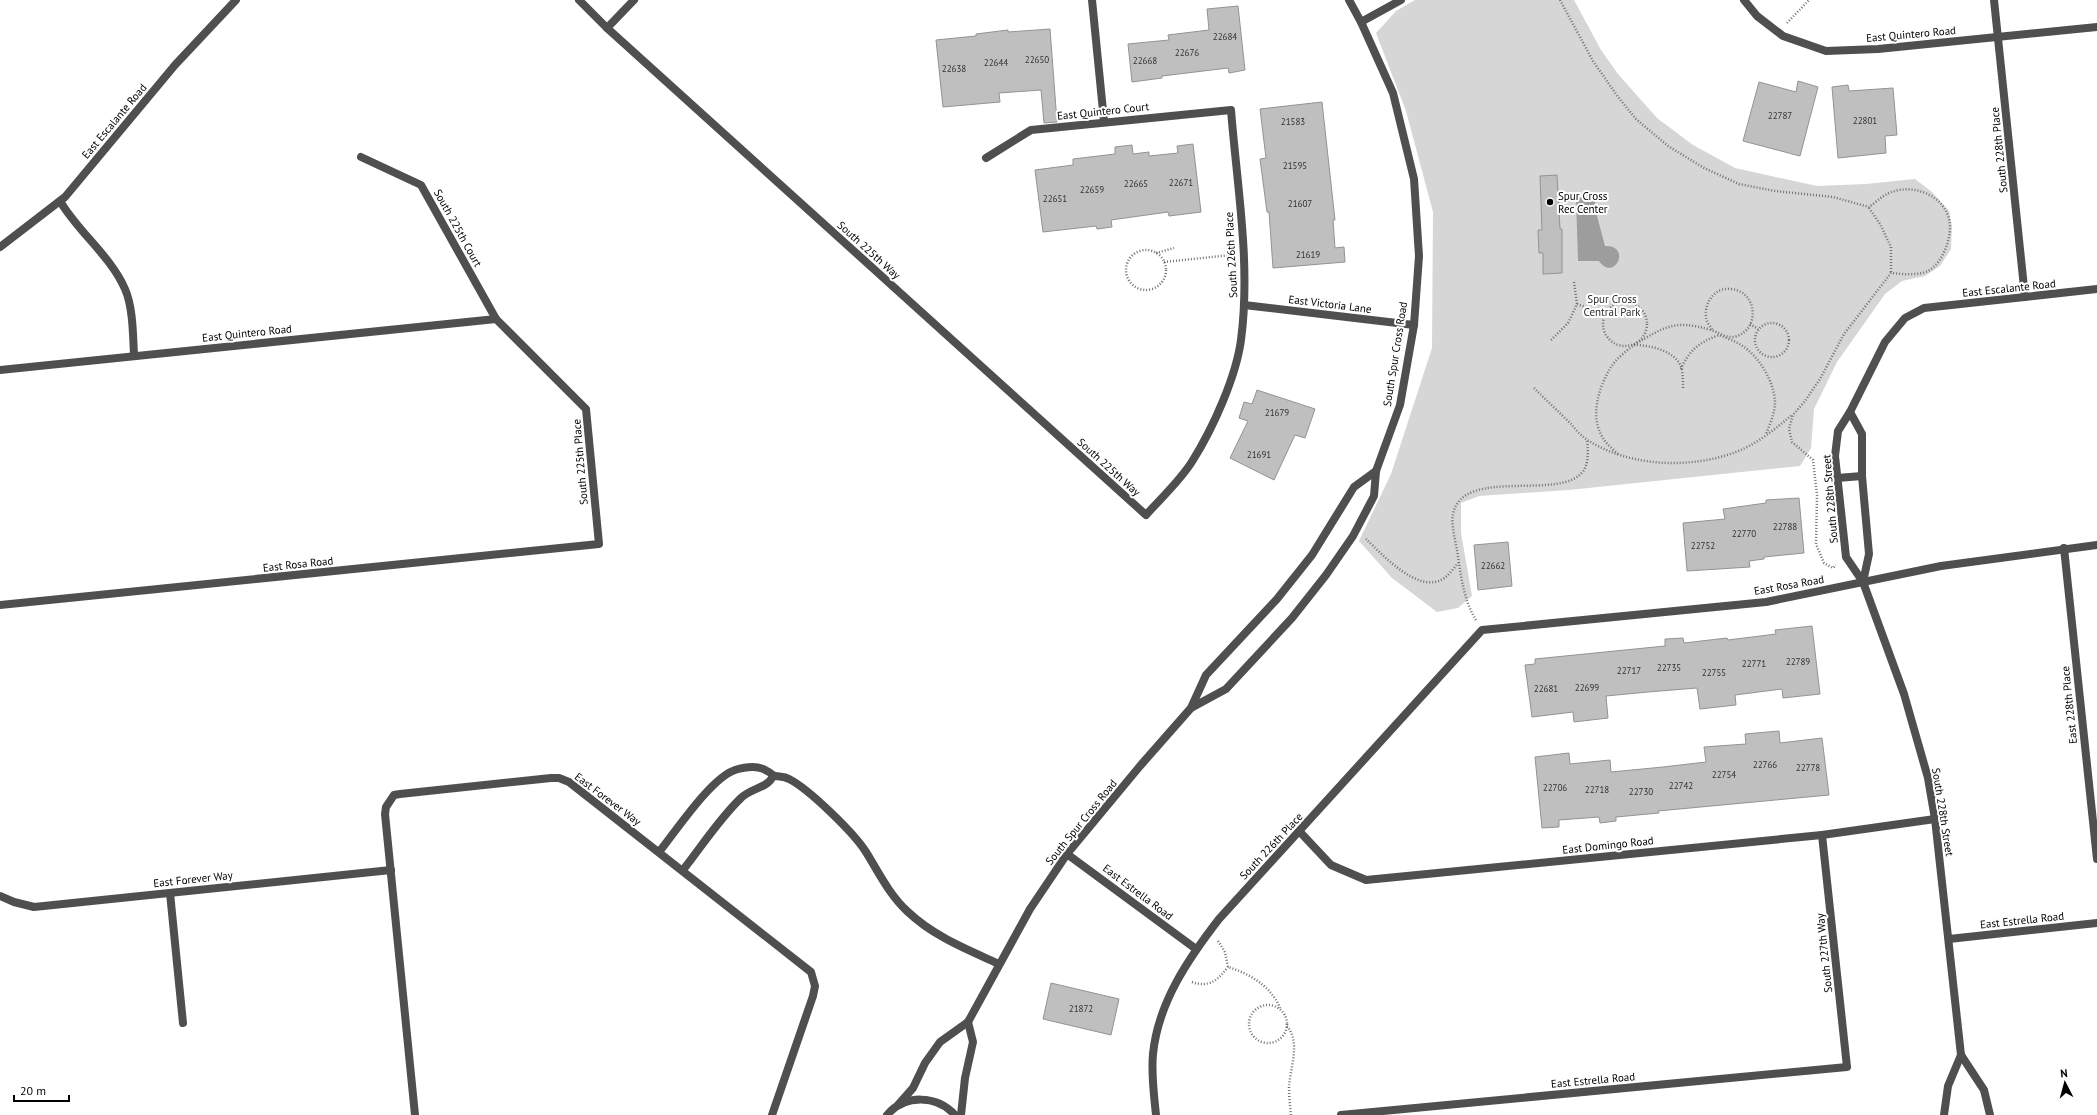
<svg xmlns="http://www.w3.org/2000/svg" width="2097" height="1115" font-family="'PT Sans',sans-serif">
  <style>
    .green { fill: #d6d6d6 }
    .water { fill: #9d9d9d }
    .building { fill: #bfbfbf; stroke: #939393 }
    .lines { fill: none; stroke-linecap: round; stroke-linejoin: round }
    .path { stroke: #717171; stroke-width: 2.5; stroke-dasharray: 1 2; stroke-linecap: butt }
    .minor { stroke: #4f4f4f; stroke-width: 8 }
    .poi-dot { fill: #000; stroke: #fff; stroke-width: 1.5 }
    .labels { text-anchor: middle; stroke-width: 4; stroke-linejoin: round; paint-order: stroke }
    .number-label { font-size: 9px; fill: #303030 }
    .street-label { font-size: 11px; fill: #000; stroke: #fff }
    .poi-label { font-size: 11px; fill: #000; stroke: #fff; text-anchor: start }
    .park-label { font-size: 11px; fill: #2d2d2d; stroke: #fff }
  </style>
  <rect width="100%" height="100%" fill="#fff"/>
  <polygon class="green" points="1415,0 1574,0 1601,50 1618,74 1657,118 1693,145 1735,168 1817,186 1866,184 1915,179 1932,192 1949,211 1952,226 1951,249 1940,266 1925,276 1902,281 1885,294 1837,362 1814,409 1811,448 1800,466 1569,490 1479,496 1461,503 1461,533 1472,596 1458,608 1437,612 1392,578 1359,541 1391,474 1432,348 1433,212 1406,111 1376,33 1396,11"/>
  <path class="water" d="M1595 197 1596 212 1605 246C1632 245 1615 283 1599 261H1578L1576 198Z"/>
  <g class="building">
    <polygon points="1238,6 1245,70 1229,73 1228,68 1162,76 1162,78 1132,82 1128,44 1169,40 1168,35 1209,30 1207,9"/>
    <polygon points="1050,29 1057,122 1044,123 1041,90 999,93 1000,102 943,107 936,40 976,36 976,34 1008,30 1008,32"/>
    <polygon points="1798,81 1818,87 1800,156 1743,141 1759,82 1796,92"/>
    <polygon points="1848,85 1849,91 1893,88 1897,135 1885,136 1886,153 1838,158 1832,87"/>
    <polygon points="1322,102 1335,220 1333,220 1335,248 1344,247 1345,262 1273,268 1269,212 1267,212 1260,159 1266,158 1260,109"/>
    <polygon points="1193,144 1201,212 1169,216 1168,212 1111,220 1112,227 1097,229 1096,226 1043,232 1035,170 1073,165 1073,159 1115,154 1115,147 1132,145 1133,154 1149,152 1149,156 1178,153 1177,146"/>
    <polygon points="1557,175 1560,229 1562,229 1562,273 1543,274 1543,253 1539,253 1538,230 1542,230 1540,176"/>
    <polygon points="1257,390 1315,409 1305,438 1295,435 1274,480 1230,458 1248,421 1239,418 1244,402 1252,404"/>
    <polygon points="1799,498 1804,553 1764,557 1764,559 1749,561 1750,567 1687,571 1683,523 1725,519 1723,509 1766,503 1766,500"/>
    <polygon points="1508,542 1512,586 1478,590 1474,545"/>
    <polygon points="1812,626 1820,694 1783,698 1782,689 1735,695 1736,705 1700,709 1697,688 1648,692 1606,696 1608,718 1574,722 1573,712 1532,717 1525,665 1535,664 1535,659 1665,646 1665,639 1683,638 1684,643 1727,638 1728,640 1776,634 1775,630"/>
    <polygon points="1779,731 1780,743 1822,738 1829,795 1658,811 1659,813 1616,817 1616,821 1600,823 1599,817 1559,820 1559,827 1542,828 1535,757 1569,753 1570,764 1610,760 1611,772 1663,767 1706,762 1704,747 1746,744 1745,734"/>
    <polygon points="1051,983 1119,999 1111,1035 1043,1019"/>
  </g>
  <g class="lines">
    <g class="path">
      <path d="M1560 0 1593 61 1618 97 1636 119 1668 146 1704 168 1739 184 1775 191 1833 197 1869 207C1875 203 1882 196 1889 193 1911 183 1943 194 1949 219 1953 236 1943 263 1928 271 1917 276 1903 274 1891 273L1844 334 1820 379 1805 401 1793 415 1789 429 1792 442 1813 460 1817 495 1816 544 1824 563 1833 568 1836 565"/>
      <polyline points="1787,23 1809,0"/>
      <polyline points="1869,208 1880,224 1891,247 1891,273"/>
      <circle cx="1146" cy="270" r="20"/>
      <polyline points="1156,253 1174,248"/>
      <polyline points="1164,262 1231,255"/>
      <polyline points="1574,282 1577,304"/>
      <circle cx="1625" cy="324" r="22"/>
      <circle cx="1772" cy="340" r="17"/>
      <polyline points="1750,324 1758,329"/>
      <polyline points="1551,340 1568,323 1577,304 1605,314"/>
      <path d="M1634 345C1664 327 1674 319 1711 330 1718 332 1725 338 1734 337 1761 331 1758 290 1730 289 1715 287 1704 303 1706 317 1706 322 1711 327 1713 331"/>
      <path d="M1681 369C1689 350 1700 342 1719 335 1726 338 1735 341 1741 345 1759 356 1774 381 1775 402 1775 413 1770 424 1766 434"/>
      <path d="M1534 388C1546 400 1559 412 1571 424 1576 430 1582 437 1589 441 1631 467 1691 469 1736 452 1757 444 1775 429 1792 415"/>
      <path d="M1618 454C1613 449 1606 444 1603 438 1589 416 1599 387 1611 367 1616 359 1626 351 1634 345 1650 345 1678 351 1682 370 1683 377 1683 383 1683 390"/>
      <path d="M1366 539C1383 555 1418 594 1443 579 1449 575 1454 568 1458 563"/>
      <path d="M1476 620C1463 599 1461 575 1457 550 1455 540 1451 524 1453 514 1463 465 1563 503 1584 470 1589 461 1588 450 1587 440"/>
      <path d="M1218 941 1225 952 1228 967C1250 974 1271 986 1280 1008"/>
      <path d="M1192 982C1209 988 1218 980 1228 967"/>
      <circle cx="1268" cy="1024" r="19"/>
      <path d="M1287 1026C1301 1043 1290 1068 1289 1087 1289 1096 1290 1106 1291 1115"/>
    </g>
    <g class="minor">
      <path d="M579 0 607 28 1146 515C1161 498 1181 480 1193 460 1213 428 1236 377 1241 340 1251 264 1237 186 1231 110L1031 130 986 158"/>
      <polyline points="1092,0 1104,121"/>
      <polyline points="1744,0 1757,16 1783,36 1826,51 1878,49 2097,27"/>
      <polyline points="1994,0 2025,297"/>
      <polyline points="1361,22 1401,0"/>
      <polyline points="607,28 634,0"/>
      <path d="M60 201C78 232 110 255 125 289 133 307 133 335 134 355"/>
      <polyline points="0,247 65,197 175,65 236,0"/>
      <polyline points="1244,305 1414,325"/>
      <polyline points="0,370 496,319"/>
      <polyline points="1850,412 1862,434 1862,476 1869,554 1863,582"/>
      <polyline points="1837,478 1862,476"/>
      <polyline points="2064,548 2097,859"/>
      <polyline points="0,605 599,544 586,409 496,319 421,185 361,157"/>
      <polyline points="1191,708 1226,689 1292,618 1326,575 1353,536 1374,496 1376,471 1400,405 1414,325 1419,256 1414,179 1393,93 1361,22 1349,0"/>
      <polyline points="1300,832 1331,865 1366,880 1822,835 1935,819"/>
      <path d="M659 852C676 831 711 778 735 770 745 767 758 765 767 771 770 772 772 775 775 776 780 777 784 776 789 779 809 789 854 833 866 852 879 873 889 894 907 911 933 936 966 949 999 964"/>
      <polyline points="1067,854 1196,949"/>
      <path d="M683 870C702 846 719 819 741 798 751 788 768 788 773 776"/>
      <polyline points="170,893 183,1023"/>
      <polyline points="0,896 14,902 34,907 391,870"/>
      <polyline points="1949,939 2097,923"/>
      <polyline points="898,1105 913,1088 925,1063 940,1042 968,1022 1030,909 1067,854 1140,766 1191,708 1206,675 1277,599 1312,555 1354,487 1376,471"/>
      <polyline points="415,1115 385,814 386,807 394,795 400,794 551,778 559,778 569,782 811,972 815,986 813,996 772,1115"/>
      <path d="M887 1115C905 1094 937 1095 955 1115"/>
      <polyline points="961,1115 965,1078 973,1042 968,1022"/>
      <path d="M1156 1115C1154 1095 1151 1074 1153 1054 1158 1003 1188 959 1219 919L1482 630 1766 602 1941 566 2097 545"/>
      <polyline points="1341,1115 1847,1067 1822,835"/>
      <polyline points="1944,1115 1948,1086 1961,1055"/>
      <polyline points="1990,1115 1984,1090 1961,1055 1935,819 1928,778 1904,694 1863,582 1846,557 1835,456 1838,431 1850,412 1885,342 1905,318 1924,308 2097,289"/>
    </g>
  </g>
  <circle class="poi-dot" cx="1550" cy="202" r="4"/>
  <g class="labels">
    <g class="number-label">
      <text x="1225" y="40">22684</text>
      <text x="1187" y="56">22676</text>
      <text x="1037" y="63">22650</text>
      <text x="1145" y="64">22668</text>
      <text x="996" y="66">22644</text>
      <text x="954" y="72">22638</text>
      <text x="1780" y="119">22787</text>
      <text x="1865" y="124">22801</text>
      <text x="1293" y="125">21583</text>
      <text x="1295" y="169">21595</text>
      <text x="1181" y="186">22671</text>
      <text x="1136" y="187">22665</text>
      <text x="1092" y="193">22659</text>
      <text x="1055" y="202">22651</text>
      <text x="1300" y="207">21607</text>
      <text x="1308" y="258">21619</text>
      <text x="1277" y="416">21679</text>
      <text x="1259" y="458">21691</text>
      <text x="1785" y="530">22788</text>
      <text x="1744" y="537">22770</text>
      <text x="1703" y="549">22752</text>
      <text x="1493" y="569">22662</text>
      <text x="1798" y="665">22789</text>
      <text x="1754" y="667">22771</text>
      <text x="1669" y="671">22735</text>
      <text x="1629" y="674">22717</text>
      <text x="1714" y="676">22755</text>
      <text x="1587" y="691">22699</text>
      <text x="1546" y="692">22681</text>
      <text x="1765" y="768">22766</text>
      <text x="1808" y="771">22778</text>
      <text x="1724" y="778">22754</text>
      <text x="1681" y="789">22742</text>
      <text x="1555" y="791">22706</text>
      <text x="1597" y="793">22718</text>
      <text x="1641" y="795">22730</text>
      <text x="1081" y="1012">21872</text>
    </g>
    <g class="street-label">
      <text transform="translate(1911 34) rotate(-5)" y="4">East Quintero Road</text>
      <text transform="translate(1103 111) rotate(-6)" y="4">East Quintero Court</text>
      <text transform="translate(114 121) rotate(-50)" y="4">East Escalante Road</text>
      <text transform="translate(1999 150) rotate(-96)" y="4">South 228th Place</text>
      <text transform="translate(458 228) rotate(61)" y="4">South 225th Court</text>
      <text transform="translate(869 250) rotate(42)" y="4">South 225th Way</text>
      <text transform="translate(1231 255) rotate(-93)" y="4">South 226th Place</text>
      <text transform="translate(2009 288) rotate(-6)" y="4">East Escalante Road</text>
      <text transform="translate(1330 304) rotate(7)" y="4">East Victoria Lane</text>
      <text transform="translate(247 333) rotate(-6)" y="4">East Quintero Road</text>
      <text transform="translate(1395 354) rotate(-81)" y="4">South Spur Cross Road</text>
      <text transform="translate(580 462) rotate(-95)" y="4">South 225th Place</text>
      <text transform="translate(1109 467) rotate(42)" y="4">South 225th Way</text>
      <text transform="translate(1830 499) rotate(-95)" y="4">South 228th Street</text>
      <text transform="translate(298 564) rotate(-6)" y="4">East Rosa Road</text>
      <text transform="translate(1789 585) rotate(-10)" y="4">East Rosa Road</text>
      <text transform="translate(2069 705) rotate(-96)" y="4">East 228th Place</text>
      <text transform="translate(608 799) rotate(37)" y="4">East Forever Way</text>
      <text transform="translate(1943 812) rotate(81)" y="4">South 228th Street</text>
      <text transform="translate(1081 822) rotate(-51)" y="4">South Spur Cross Road</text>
      <text transform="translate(1608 845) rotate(-6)" y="4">East Domingo Road</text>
      <text transform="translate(1271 846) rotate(-47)" y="4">South 226th Place</text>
      <text transform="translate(193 879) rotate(-6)" y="4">East Forever Way</text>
      <text transform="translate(1138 892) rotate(37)" y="4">East Estrella Road</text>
      <text transform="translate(2022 920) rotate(-6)" y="4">East Estrella Road</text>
      <text transform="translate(1824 953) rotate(-96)" y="4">South 227th Way</text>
      <text transform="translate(1593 1080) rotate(-5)" y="4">East Estrella Road</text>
    </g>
    <g class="poi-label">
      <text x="1558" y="200">Spur Cross<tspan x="1558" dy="13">Rec Center</tspan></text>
    </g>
    <g class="park-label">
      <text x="1612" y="303">Spur Cross<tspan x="1612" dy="13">Central Park</tspan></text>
    </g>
  </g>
  <g transform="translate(2065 1083) rotate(354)" stroke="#ffffff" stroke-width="3" paint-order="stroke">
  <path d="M0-3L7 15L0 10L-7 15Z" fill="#000000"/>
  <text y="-6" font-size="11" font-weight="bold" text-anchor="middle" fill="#000000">N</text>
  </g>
  <path d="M14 1095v6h55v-6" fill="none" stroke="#000000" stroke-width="2"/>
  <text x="20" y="1095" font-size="12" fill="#000000" stroke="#ffffff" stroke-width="3" paint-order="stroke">20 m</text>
</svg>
